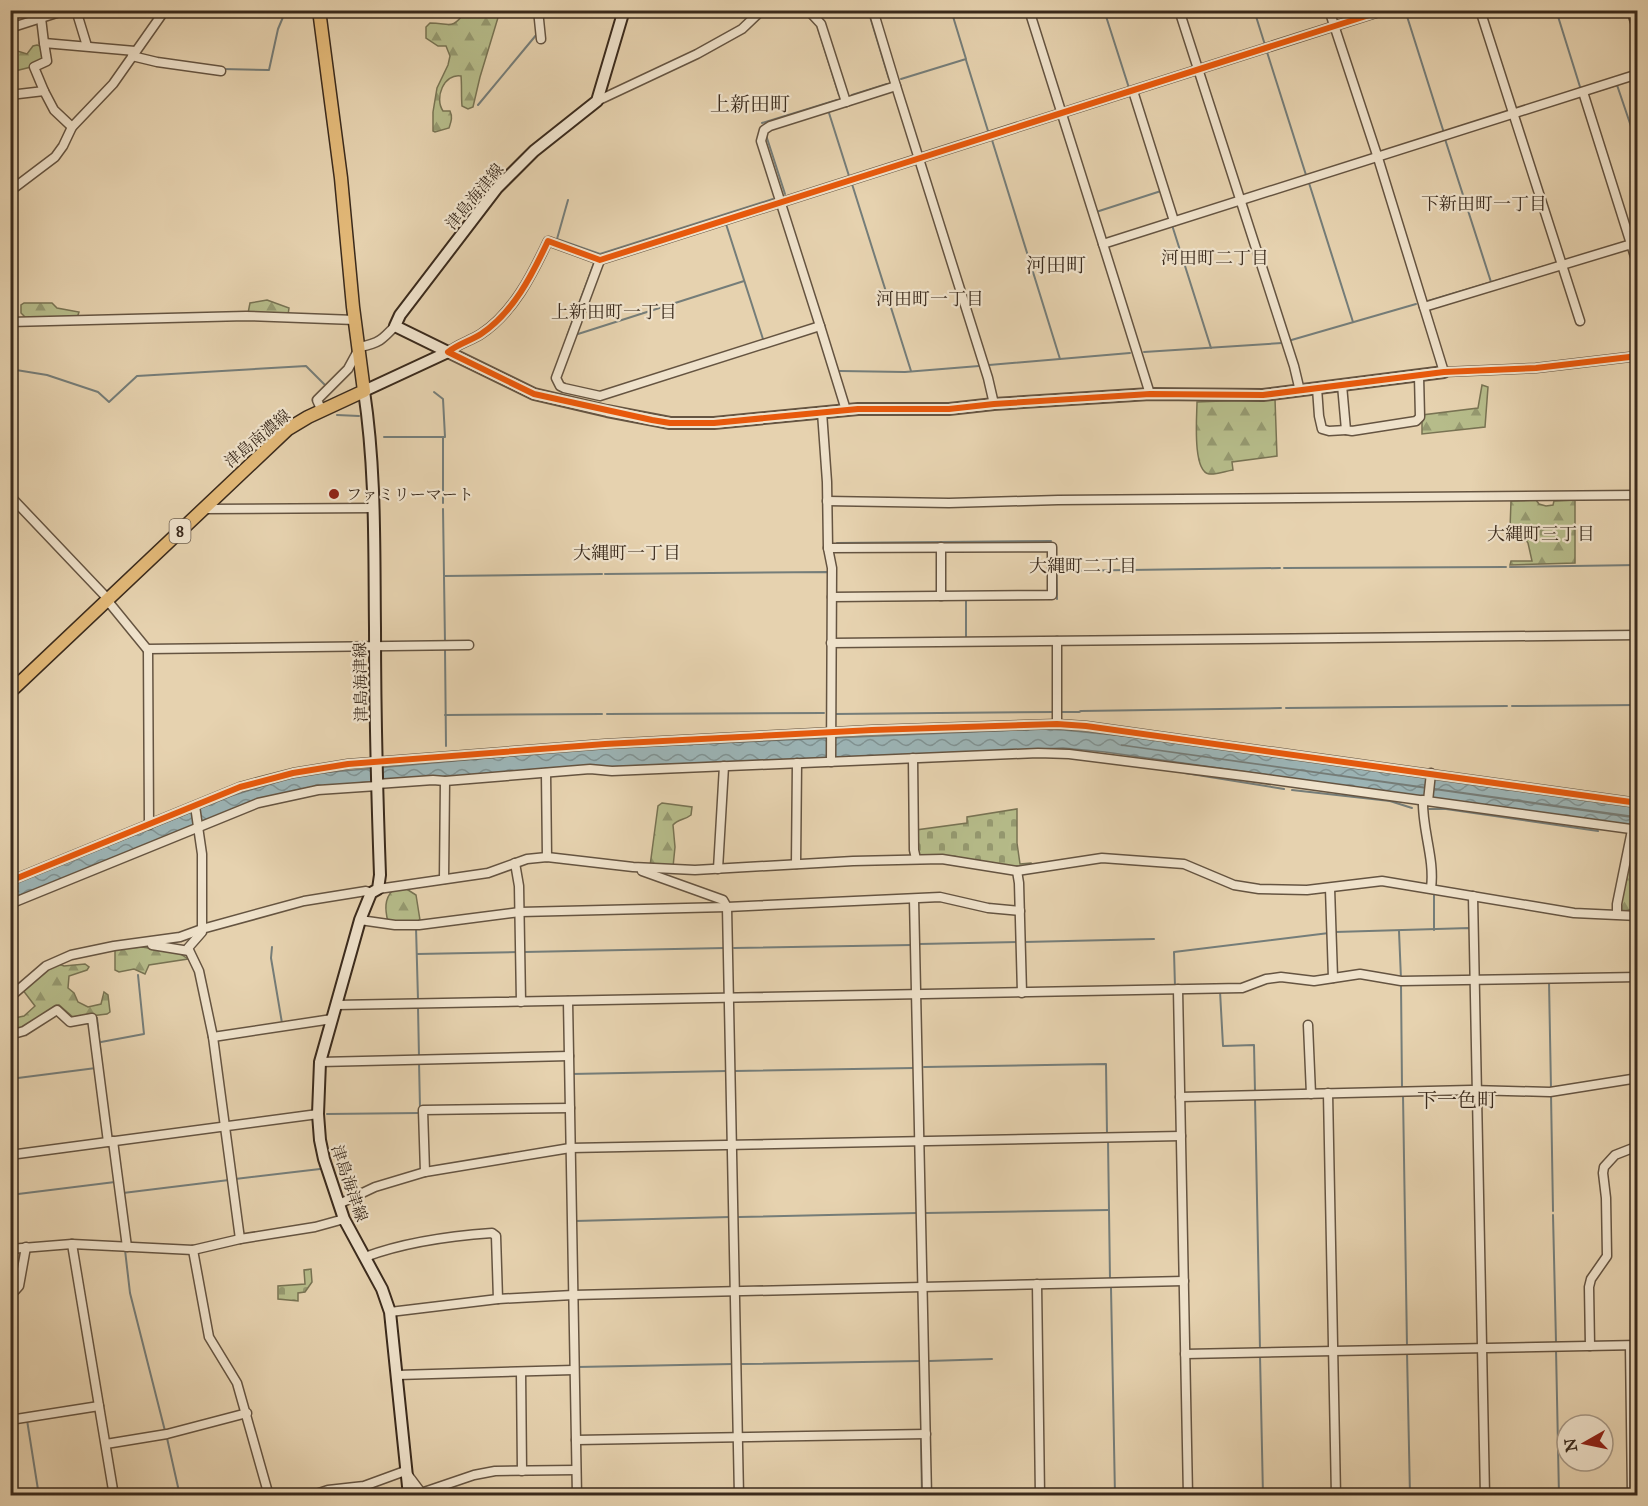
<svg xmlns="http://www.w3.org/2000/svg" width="1648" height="1506" font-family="'IM FELL Great Primer','Noto Serif JP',serif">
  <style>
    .forest { fill: url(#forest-firs); stroke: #787353; stroke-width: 1.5 }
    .cemetery { fill: url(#cemetery-stones); stroke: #787353; stroke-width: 1.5 }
    .water { fill: url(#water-waves); stroke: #757d79; stroke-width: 1.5 }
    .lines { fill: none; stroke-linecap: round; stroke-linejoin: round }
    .stream { stroke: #757d79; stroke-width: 2 }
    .minor-casing { stroke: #655441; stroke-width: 11 }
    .tertiary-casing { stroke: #655441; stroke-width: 14 }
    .secondary-casing { stroke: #3a2a1c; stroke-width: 14 }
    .primary-casing { stroke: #3a2a1c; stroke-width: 15 }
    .minor { stroke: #efe2cb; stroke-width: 8 }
    .tertiary { stroke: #efe2cb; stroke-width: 10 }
    .secondary { stroke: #efe2cb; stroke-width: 10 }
    .primary { stroke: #e3b978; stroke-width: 12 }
    .cycleway-casing { stroke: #efe2cb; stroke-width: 10 }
    .cycleway { stroke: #e8590c; stroke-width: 6 }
    .poi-dot { fill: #8f2418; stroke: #efe2cb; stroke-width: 2 }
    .labels { text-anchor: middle; stroke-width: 4.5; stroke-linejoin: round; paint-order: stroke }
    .shield { fill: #efe2cb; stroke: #706150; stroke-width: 1.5 }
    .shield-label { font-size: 15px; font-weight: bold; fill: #3a2a1c }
    .street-label { font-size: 16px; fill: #3a2a1c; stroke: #efe2cb }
    .poi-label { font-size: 16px; fill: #3a2a1c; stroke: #efe2cb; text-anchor: start }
    .neighbourhood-label { font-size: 18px; fill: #3a2a1c; stroke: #efe2cb }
    .quarter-label { font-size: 20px; fill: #3a2a1c; stroke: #efe2cb }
  </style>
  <defs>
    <pattern id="forest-firs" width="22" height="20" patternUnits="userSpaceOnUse" patternTransform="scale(1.5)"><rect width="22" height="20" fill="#b6bc8a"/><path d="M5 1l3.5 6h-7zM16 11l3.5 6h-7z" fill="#959970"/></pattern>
    <pattern id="cemetery-stones" width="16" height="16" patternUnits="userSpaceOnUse" patternTransform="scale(1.5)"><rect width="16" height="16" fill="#b6bc8a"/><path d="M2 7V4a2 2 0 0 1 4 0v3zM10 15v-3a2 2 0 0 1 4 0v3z" fill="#959970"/></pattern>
    <pattern id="water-waves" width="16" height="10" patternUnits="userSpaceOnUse" patternTransform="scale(1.5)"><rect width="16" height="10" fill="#9cb5b7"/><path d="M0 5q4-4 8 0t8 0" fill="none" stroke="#809394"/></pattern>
  </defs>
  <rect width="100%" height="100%" fill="#e6d2af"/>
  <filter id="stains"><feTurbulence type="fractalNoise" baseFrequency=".00333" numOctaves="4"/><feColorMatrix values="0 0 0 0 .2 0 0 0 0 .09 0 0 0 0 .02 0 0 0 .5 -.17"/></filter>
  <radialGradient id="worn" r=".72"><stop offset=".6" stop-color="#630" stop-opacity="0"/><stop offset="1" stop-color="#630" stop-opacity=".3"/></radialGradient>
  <g class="forest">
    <path d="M466 11H500L480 77 473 107 468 109 462 106C461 95 462 87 461 76 444 73 434 98 443 111H450C453 117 451 122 449 128L435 132 433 131V112L437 88 448 65 450 56 446 46H438L426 38V27L430 23C451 23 451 31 466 11Z"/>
    <polygon points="37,45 43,47 44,60 31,67 11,72 11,49 27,54 33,46"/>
    <polygon points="267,300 289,308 288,315 248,313 250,303"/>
    <polygon points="24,303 52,303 57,308 79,312 77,318 27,319 21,313 21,305"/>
    <polygon points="1482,385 1488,387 1485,427 1422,434 1422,415 1478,408"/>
    <path d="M1275 399 1277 456 1232 462 1233 470C1226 471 1216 475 1209 474 1192 471 1197 415 1197 402Z"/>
    <polygon points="1536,500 1539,504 1546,506 1553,505 1554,501 1575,500 1575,563 1510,565 1511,561 1532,561 1528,543 1522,534 1511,532 1510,529 1511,501"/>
    <path d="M662 803 692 807 691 815C685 820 678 819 673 825L675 847 673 867 650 866 658 806Z"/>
    <polygon points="1628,858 1637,859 1636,908 1625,911 1619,910"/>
    <path d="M405 888 416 895 420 920 418 923 388 922C385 910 384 899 393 890Z"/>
    <polygon points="142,947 179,953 188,959 149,965 145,974 134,969 119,972 115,970 115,949"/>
    <polygon points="56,963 64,966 85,964 89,967 87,970 69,976 68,988 74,993 78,1002 88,1007 101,1004 104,992 108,995 110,1012 107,1014 74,1018 59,1005 26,1028 11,1033 10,1019 24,1016 35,1006 22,989"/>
  </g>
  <g class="cemetery">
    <polygon points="1017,809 1017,843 1020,864 1031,863 1035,866 1019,869 919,856 917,852 916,830 967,823 967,817"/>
    <polygon points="311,1269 312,1282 305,1292 298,1293 298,1301 278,1299 278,1286 305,1284 304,1270"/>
  </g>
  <path class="water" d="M1041 729 1064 730 1144 738 1637 807V817L1121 745 1637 818V827L1105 752 1063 748 602 767 593 765 443 778 435 776C385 780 335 784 285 793L11 901V895L19 891 11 894V885L231 796 289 778 320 773 601 748Z"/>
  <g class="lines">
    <g class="stream">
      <polyline points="802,10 813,21"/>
      <polyline points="868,10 889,79"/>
      <polyline points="1104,10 1129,88"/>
      <polyline points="1254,10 1265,45"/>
      <polyline points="1405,10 1444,133"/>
      <polyline points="1556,10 1581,90"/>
      <polyline points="18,17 21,10"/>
      <polyline points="817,25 839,95"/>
      <polyline points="1267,52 1306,175"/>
      <polyline points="966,60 988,131"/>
      <polyline points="222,69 269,70 278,29 286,10"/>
      <polyline points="901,79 966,59 951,10"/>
      <polyline points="1588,94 1617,85 1638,147"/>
      <polyline points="852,95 887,84"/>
      <polyline points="478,105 537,34"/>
      <polyline points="829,113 849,176"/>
      <polyline points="762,123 837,100"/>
      <polyline points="766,135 785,194"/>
      <polyline points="1445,139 1491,282"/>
      <polyline points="992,140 1060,359"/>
      <polyline points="1309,183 1353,322"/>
      <polyline points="852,184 911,371"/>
      <polyline points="568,200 557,239 600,254 773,199"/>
      <polyline points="1096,212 1161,191"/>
      <polyline points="726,224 763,339"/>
      <polyline points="1172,225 1211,348"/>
      <polyline points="1428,301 1545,266"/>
      <polyline points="578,334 744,281"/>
      <polyline points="567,336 594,263"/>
      <polyline points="1288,341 1416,304"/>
      <polyline points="1144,352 1282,343"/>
      <polyline points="989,365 1130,353"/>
      <polyline points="10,369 47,375 98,392 109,402 137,376 306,366 325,385"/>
      <polyline points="840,371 905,372 979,366"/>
      <polyline points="434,392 443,399 445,437 443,437"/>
      <polyline points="337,415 359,416"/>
      <polyline points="384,437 443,437 443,503"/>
      <polyline points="443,509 444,576 602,574"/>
      <polyline points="837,543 1051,541"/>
      <polyline points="1056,545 1057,599"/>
      <polyline points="1510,567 1638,565"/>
      <polyline points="1284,568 1506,567"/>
      <polyline points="1057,571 1280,568"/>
      <polyline points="605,574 828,572 828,574"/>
      <polyline points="444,577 445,643"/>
      <polyline points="966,600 966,639"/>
      <polyline points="836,601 1049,599"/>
      <polyline points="445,649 446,746"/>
      <polyline points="1512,706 1638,705"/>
      <polyline points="1286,708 1507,706"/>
      <polyline points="1060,712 1079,712 1081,711 1281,708"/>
      <polyline points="607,714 824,713"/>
      <polyline points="834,714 1054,712"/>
      <polyline points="445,715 602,714"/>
      <polyline points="1185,773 1284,789"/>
      <polyline points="1292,790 1390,801 1412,808"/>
      <polyline points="1429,809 1446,809 1598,831"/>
      <polyline points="1434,894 1434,930"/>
      <polyline points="416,927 418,1000"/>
      <polyline points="1399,931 1401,979"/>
      <polyline points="1335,932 1470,928 1470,931"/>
      <polyline points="1024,942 1154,939"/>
      <polyline points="919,944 1018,942"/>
      <polyline points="272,947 271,958 282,1023"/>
      <polyline points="734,948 912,945"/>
      <polyline points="524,952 725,948"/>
      <polyline points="417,954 519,952"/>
      <polyline points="1549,981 1551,1089"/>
      <polyline points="1401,984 1402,1087"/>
      <polyline points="1175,987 1174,952 1329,933"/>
      <polyline points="1220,991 1223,1046 1254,1045 1255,1092"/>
      <polyline points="418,1007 419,1057"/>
      <polyline points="97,1018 102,1066"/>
      <polyline points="101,1042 144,1034 138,975"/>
      <polyline points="419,1062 420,1108"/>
      <polyline points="924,1067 1106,1064 1107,1134"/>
      <polyline points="735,1071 914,1068"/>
      <polyline points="571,1074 727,1071"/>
      <polyline points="10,1079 96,1068"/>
      <polyline points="1551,1094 1553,1211"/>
      <polyline points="1403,1095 1407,1346"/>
      <polyline points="1255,1098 1260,1349"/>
      <polyline points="327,1114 420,1113"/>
      <polyline points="1108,1140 1110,1279"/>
      <polyline points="235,1179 320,1169"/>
      <polyline points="123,1193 229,1180"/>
      <polyline points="10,1195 115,1182"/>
      <polyline points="926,1213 1109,1210"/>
      <polyline points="1553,1215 1556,1342"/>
      <polyline points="739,1217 917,1213"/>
      <polyline points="575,1221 730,1217"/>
      <polyline points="125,1250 130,1293 165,1431"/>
      <polyline points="1111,1288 1115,1496"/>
      <polyline points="920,1349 921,1430"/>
      <polyline points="1556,1349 1559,1496"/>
      <polyline points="1407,1352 1410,1496"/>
      <polyline points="1260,1355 1263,1496"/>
      <polyline points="929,1361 992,1359"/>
      <polyline points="742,1364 920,1361"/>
      <polyline points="577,1367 733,1364"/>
      <polyline points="27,1420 39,1496"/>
      <polyline points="921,1436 922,1496"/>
      <polyline points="167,1438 180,1496"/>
    </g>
    <g class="minor-casing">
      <g id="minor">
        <polyline points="76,10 87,46"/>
        <polyline points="538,10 541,39"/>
        <polyline points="1029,10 1103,244"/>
        <polyline points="1179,10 1294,366 1300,391"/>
        <polyline points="1329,10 1378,158 1444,372 1536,368 1638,356"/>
        <polyline points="1480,10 1580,321"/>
        <polyline points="1631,10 1638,31"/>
        <polyline points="41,18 44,43"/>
        <polyline points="10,28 66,10"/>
        <polyline points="132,56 157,62 221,71"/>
        <polyline points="896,86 988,378 994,404"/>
        <polyline points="44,91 54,110 72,127"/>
        <polyline points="1133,91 1174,221"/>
        <polyline points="1583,92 1638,266"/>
        <polyline points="10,95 44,91 34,67 47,61 44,43 135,51"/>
        <polyline points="597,101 697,54 742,29 762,10"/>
        <polyline points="846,102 896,86 873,10"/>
        <polyline points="10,191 55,157 63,146 72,127 113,84 165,10"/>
        <polyline points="600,260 556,378 560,386 564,388 600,396 820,326 761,141 764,130 770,126 846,102 821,24 808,10"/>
        <polyline points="1424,307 1638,242"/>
        <polyline points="10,322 246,316 355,320"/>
        <polyline points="820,326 846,410"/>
        <path d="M448 352C458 344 470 341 481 334 513 313 532 275 548 241L600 260 1385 10"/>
        <polyline points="1342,385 1346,430 1352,431 1416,421 1420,417 1419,376"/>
        <polyline points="1317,388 1319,416 1322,429 1329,431 1346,430"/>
        <polyline points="1150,394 1103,244 1638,74"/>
        <path d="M322 411 317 400 348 369 360 347C379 343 382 340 395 326"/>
        <polyline points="822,412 827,482 828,548 832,568 831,762"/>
        <polyline points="12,498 108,599"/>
        <polyline points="827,501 949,503 1058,500 1638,495"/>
        <polyline points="204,509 374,508"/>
        <polyline points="941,547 941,596"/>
        <polyline points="828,548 1052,547 1052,595 832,597"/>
        <polyline points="107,600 147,649 469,645"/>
        <polyline points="1057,641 1057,724"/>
        <polyline points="831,643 1638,635"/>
        <polyline points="148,649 149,825"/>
        <polyline points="913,758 914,850 916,859"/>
        <polyline points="546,773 547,857"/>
        <polyline points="377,784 433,780 445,781 590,769 612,771 1038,753 1069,754 1244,776 1638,830"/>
        <path d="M1423 800C1422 830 1435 859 1431 888"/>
        <polyline points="1428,801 1431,773"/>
        <polyline points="195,806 202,854 202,932 188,948 199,971 213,1037 240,1239"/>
        <polyline points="515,863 519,886 521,1002"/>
        <polyline points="796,864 797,763"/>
        <polyline points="718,869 724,766"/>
        <polyline points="642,871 723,900 727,907 739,1496"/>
        <polyline points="1017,871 1019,883 1022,993"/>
        <polyline points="444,879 445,781"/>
        <polyline points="10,881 240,787 293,773 348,764 605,744 872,730 1057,724 1086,726 1638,803"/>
        <polyline points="1330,888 1333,978"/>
        <polyline points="378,889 488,873 527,859 547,857 633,867 695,870 853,861 942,859 1017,871 1102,858 1184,864 1234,885 1259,889 1307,890 1382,881 1574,913 1638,916"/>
        <polyline points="1473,896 1485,1496"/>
        <polyline points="914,899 927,1496"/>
        <polyline points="10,904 258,803 318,790 377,786"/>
        <polyline points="1617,914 1617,904 1632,830"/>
        <polyline points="360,920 395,925 419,925 520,912 727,907 940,897 988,908 1020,911"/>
        <polyline points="152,945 189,951"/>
        <polyline points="1178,989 1188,1496"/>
        <polyline points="10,997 46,966 71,955 114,946 180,937 202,929 304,901 366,891 371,893"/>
        <polyline points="568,1001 577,1496"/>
        <polyline points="336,1005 1242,988 1266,979 1281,977 1314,981 1360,974 1401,981 1638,977"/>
        <polyline points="1308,1025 1311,1094"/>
        <polyline points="10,1035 24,1031 57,1010 70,1022 92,1018 108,1142"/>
        <polyline points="213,1037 332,1019"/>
        <polyline points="320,1062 569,1056"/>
        <polyline points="1328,1093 1336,1496"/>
        <polyline points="1180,1097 1471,1090 1550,1092 1638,1078"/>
        <polyline points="113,1141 127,1247"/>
        <polyline points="10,1155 318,1114"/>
        <polyline points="425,1172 423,1110 570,1108"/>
        <polyline points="339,1204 375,1187 425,1172 570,1148 1181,1136"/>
        <polyline points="72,1244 114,1496"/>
        <polyline points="10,1249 72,1244 193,1250 240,1239 315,1227 344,1219"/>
        <polyline points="193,1250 209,1337 237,1383 269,1496"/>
        <path d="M365 1257C405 1242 449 1236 492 1233L496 1236 498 1299"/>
        <polyline points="1037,1284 1040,1496"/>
        <polyline points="10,1296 19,1286 26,1247"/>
        <polyline points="390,1312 498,1299 573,1295 1184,1281"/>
        <polyline points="1590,1346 1589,1287 1591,1279 1607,1256 1606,1198 1603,1173 1604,1167 1615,1155 1638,1146"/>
        <polyline points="1630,1346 1632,1496"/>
        <polyline points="1185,1354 1638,1345"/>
        <polyline points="10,1370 12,1370 11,1420"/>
        <polyline points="521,1372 522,1471"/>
        <polyline points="397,1375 574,1370"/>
        <polyline points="10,1420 99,1406"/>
        <polyline points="576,1440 926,1434"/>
        <polyline points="106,1444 167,1434 247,1413"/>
        <polyline points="421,1493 474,1475 495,1471 576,1470"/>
        <polyline points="310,1496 328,1490 364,1486 405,1471 423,1495"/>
      </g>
    </g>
    <g class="tertiary-casing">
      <polyline id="tertiary" points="448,352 534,394 607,411 670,423 714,423 858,409 949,409 994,404 1150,394 1263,395 1444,372"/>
    </g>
    <g class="secondary-casing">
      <g id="secondary">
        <polyline points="448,352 395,326 400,315 497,188 534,151 597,101 624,10"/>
        <path d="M409 1496 390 1312 382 1289 344 1219 324 1159 320 1140 318 1114 320 1062 360 920 371 893 378 889 380 875C377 792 375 710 375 628 374 548 376 471 364 391L448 352"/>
      </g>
    </g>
    <g class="primary-casing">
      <polyline id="primary" points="10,692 288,429 308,417 364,391 353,307 341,178 319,10"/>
    </g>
    <use href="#minor" class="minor"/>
    <use href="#tertiary" class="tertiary"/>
    <use href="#secondary" class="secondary"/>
    <use href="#primary" class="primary"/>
    <g class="cycleway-casing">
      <g id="cycleway">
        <path d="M1385 10 600 260 548 241C532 275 513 313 481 334 470 341 458 344 448 352L534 394 652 420 670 423H714L858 409H949L994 404 1150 394 1263 395 1444 372 1536 368 1638 356"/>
        <polyline points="10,881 240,787 293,773 348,764 605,744 872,730 1057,724 1086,726 1638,803"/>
      </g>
    </g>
    <use href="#cycleway" class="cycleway"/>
  </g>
  <circle class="poi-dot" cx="334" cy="494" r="6"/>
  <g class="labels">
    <rect class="shield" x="169.5" y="519" width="21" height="24" rx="4.5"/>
    <g class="shield-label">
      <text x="180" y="536">8</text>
    </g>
    <g class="street-label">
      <text transform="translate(474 196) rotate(-50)" y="6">津島海津線</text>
      <text transform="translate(257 438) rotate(-40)" y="6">津島南濃線</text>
      <text transform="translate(360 682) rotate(-91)" y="6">津島海津線</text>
      <text transform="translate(350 1183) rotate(71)" y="6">津島海津線</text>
    </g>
    <g class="poi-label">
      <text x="346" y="500">ファミリーマート</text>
    </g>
    <g class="neighbourhood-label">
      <text x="1484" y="210">下新田町一丁目</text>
      <text x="1215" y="264">河田町二丁目</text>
      <text x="930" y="305">河田町一丁目</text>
      <text x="614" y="318">上新田町一丁目</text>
      <text x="1541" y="540">大縄町三丁目</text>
      <text x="627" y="559">大縄町一丁目</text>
      <text x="1083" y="572">大縄町二丁目</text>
    </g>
    <g class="quarter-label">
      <text x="750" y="111">上新田町</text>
      <text x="1056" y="272">河田町</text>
      <text x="1457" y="1107">下一色町</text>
    </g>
  </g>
  <rect width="1648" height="1506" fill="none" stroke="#e6d2af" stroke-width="36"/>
  <rect x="12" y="12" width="1624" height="1482" fill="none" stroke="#3a2a1c" stroke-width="3"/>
  <rect x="18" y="18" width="1612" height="1470" fill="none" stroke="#3a2a1c" stroke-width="1.5"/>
  <g transform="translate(1585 1443) rotate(261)"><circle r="28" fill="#efe2cb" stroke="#a79885" stroke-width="1.5"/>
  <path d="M0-4.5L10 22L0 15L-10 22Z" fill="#8f2418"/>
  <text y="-9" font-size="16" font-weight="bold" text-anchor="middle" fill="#3a2a1c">N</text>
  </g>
  <rect width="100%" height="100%" filter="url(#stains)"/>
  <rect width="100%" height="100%" fill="url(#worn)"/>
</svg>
